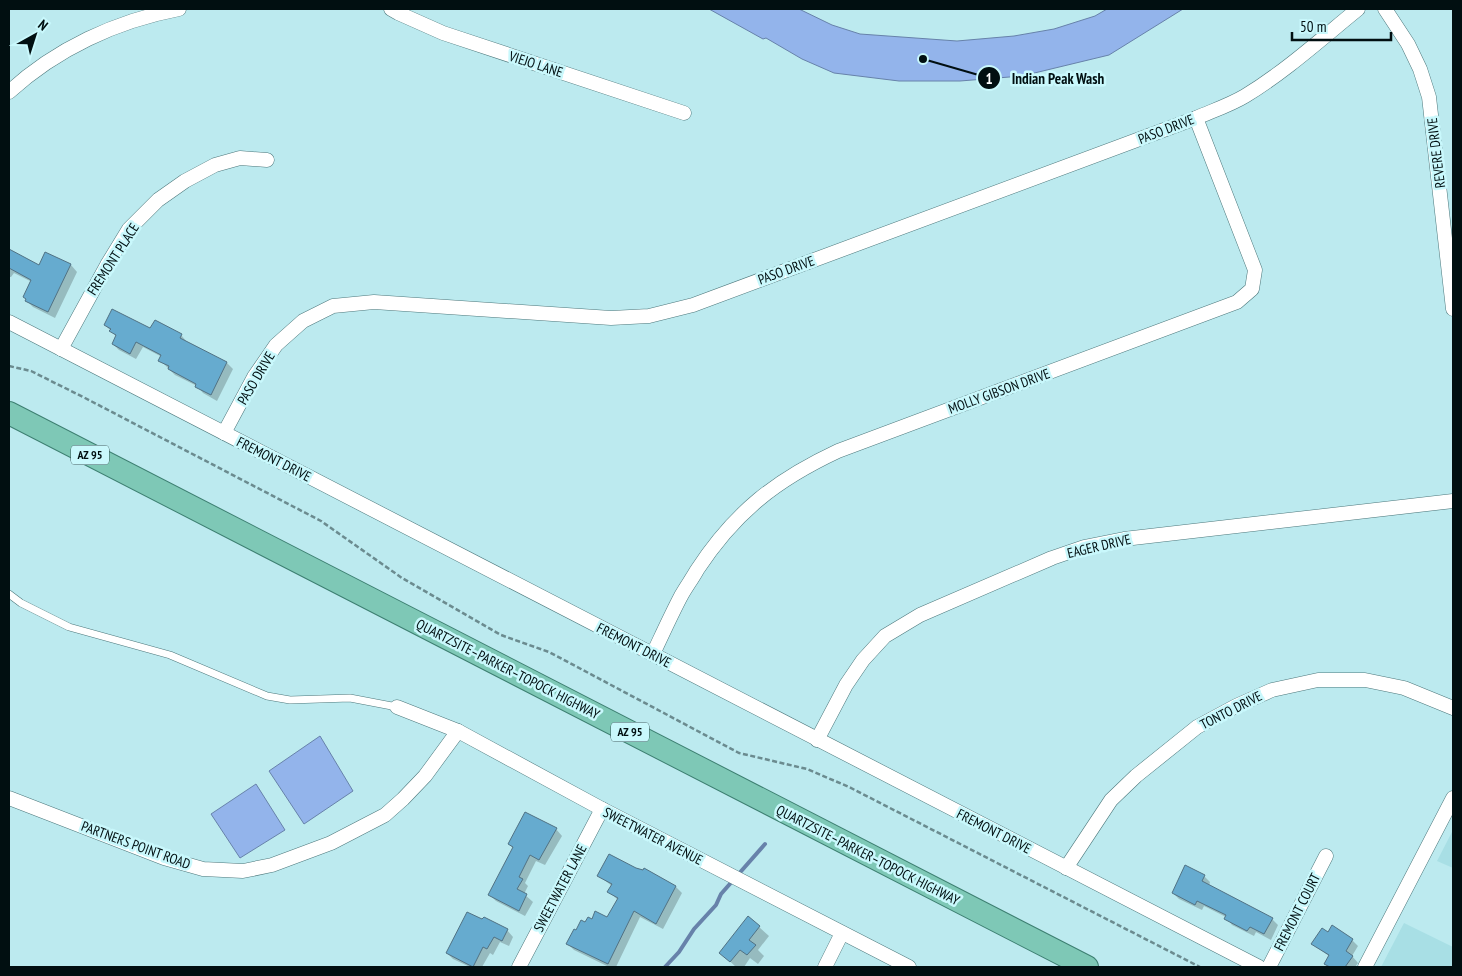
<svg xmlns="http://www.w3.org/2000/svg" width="1462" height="976" font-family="'PT Sans Narrow',sans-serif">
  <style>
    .built { fill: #a8dfe5 }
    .water { fill: #93b4eb; stroke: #6782aa }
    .shadow { fill: #0003 }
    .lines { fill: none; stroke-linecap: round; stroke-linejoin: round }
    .stream { stroke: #6782aa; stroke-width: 4 }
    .building { fill: #66abcf; stroke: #517284 }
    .service-casing { stroke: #4d787c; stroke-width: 8 }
    .minor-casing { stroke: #4d787c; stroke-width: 15 }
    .trunk-casing { stroke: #3d7f71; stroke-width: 24 }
    .path { stroke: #6b8b8f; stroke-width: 2.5; stroke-dasharray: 5 2.5; stroke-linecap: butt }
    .service { stroke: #fff; stroke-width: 7 }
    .minor { stroke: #fff; stroke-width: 14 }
    .trunk { stroke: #7ec8b6; stroke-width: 22 }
    .labels { text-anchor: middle; stroke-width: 5; stroke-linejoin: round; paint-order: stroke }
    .shield { fill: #c9f8fc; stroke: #3d5558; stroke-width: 1 }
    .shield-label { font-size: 12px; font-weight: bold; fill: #010f11 }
    .street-label { font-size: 14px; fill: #010f11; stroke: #c9f8fc }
    .leader { fill: none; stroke: #010f11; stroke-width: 2 }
    .callout-dot { fill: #010f11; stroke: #c9f8fc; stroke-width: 2 }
    .mark-label { font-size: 15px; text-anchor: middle; font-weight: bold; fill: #fff }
    .callout-label { font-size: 15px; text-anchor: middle; font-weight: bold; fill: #010f11; stroke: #c9f8fc; stroke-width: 5; stroke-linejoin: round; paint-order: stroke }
  </style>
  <rect width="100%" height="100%" fill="#bceaef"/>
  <g class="built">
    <polygon points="1453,830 1453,868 1437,861"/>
    <polygon points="1404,923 1453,947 1453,967 1381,967"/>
  </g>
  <g class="water">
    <polygon points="709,9 799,9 832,25 860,34 957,41 1014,36 1054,29 1095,16 1107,9 1183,9 1109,55 1022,76 960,81 899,81 834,73 802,59 766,38 763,39"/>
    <polygon points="320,736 353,791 304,824 269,771"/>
    <polygon points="256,784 285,830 240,858 211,814"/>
  </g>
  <g class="shadow">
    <polygon points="9,250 39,266 46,253 71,265 77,272 55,318 33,307 26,300 32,282 14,273 11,277 9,277"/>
    <polygon points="105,325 181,335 187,342 187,343 227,363 233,369 217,401 203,393 197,386 175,375 160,360 162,357 143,347 136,359 119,350 113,344 117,337"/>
    <polygon points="556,829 562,836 545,865 536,861 525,883 528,886 524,894 533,902 525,916 496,901 490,895 513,848 509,844"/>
    <polygon points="644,870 676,887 682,893 663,929 640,917 616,967 609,967 574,950 568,944 577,932 592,921 608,919 618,900 609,892 612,886 599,876 643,872"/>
    <polygon points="1204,876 1210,882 1209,886 1272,919 1278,925 1271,940 1256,932 1254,936 1232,925 1226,917 1204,906 1202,910 1179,899 1173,893"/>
    <polygon points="759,927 769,936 758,950 764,956 758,964 750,958 744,967 736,967 721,953"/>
    <polygon points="507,930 513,937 509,946 500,942 493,955 490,953 482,967 470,967 453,959 447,953"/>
    <polygon points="1328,933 1352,940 1358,946 1352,956 1358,963 1355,967 1329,967 1326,963 1330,957 1313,944"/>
  </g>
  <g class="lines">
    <polyline class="stream" points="665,967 679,952 694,929 716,905 721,894 765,844"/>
  </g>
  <g class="building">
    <polygon points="9,249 39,265 45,252 71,264 48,312 25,301 26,299 23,297 31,280 9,268"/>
    <polygon points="112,309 150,328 155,320 182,334 180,338 227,362 211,395 195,387 196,384 168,369 169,366 158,361 161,355 136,342 130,354 112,344 116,335 109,331 111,329 104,325"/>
    <polygon points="525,812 557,828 539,860 530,855 519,877 523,879 517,889 527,894 519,911 488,895 513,847 508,844"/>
    <polygon points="609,854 636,868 643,870 644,868 676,886 656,924 634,911 608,964 566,944 574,929 576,930 581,920 585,922 588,917 592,919 595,911 607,917 618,898 607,892 612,884 597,876"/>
    <polygon points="1185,865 1205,875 1202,881 1273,918 1264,934 1250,927 1247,931 1224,919 1226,915 1197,901 1195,905 1172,893"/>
    <polygon points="467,912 482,919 484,917 508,929 502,941 494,937 487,949 483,947 473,967 446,953"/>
    <polygon points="748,916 760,926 749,940 756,945 747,955 740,950 730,962 719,953"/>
    <polygon points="1332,925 1353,939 1346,951 1353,956 1345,967 1330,967 1324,964 1329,955 1311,944 1322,928 1328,932"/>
  </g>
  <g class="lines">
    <g class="service-casing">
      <polyline id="service" points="9,594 21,603 69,627 170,655 267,696 290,700 350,698 397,707"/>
    </g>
    <g class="minor-casing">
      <g id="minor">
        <polyline points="391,9 398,13 443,33 684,113"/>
        <polyline points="1385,9 1408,44 1420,69 1429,97 1453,309"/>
        <path d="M9 92C56 49 116 21 179 9"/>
        <polyline points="9,322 1259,967"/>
        <polyline points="61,349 107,265 129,229 158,200 185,181 215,165 240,158 267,160"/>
        <path d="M224 433 254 377 276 345 303 321 333 306 374 302 611 318 649 316 693 305 1196 118C1212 111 1230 105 1245 96 1286 71 1321 39 1358 9"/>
        <path d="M653 654C662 635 671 615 681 596 686 587 692 579 697 570 735 512 776 480 838 451L1237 302 1252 289 1255 270 1196 118"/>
        <polyline points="397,707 458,731 602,809 909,967"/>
        <polyline points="817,740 846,685 863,660 885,636 920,615 1052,558 1084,547 1124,539 1453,501"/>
        <polyline points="9,798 164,858 203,869 243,871 272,865 331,843 385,815 403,799 425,776 458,731"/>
        <polyline points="1066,868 1111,800 1136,776 1197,727 1236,706 1272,690 1318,680 1365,680 1404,688 1453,708"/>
        <polyline points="519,967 602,809"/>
        <polyline points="825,967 842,933"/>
        <polyline points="1269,967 1326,856"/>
        <polyline points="1365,967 1453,798"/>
      </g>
    </g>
    <g class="trunk-casing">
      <polyline id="trunk" points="9,413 1087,967"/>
    </g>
    <polyline class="path" points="9,366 31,371 85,398 321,521 402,578 501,635 549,652 739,753 807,769 849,787 1200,967"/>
    <use href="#service" class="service"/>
    <use href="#minor" class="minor"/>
    <use href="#trunk" class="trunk"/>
  </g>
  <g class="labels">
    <g class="shield">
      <rect x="71" y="445.5" width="38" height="19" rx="4"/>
      <rect x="611" y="722.5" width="38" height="19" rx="4"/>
    </g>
    <g class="shield-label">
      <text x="90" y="459">AZ 95</text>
      <text x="630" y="736">AZ 95</text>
    </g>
    <g class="street-label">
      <text transform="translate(536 64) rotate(18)" y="5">VIEJO LANE</text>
      <text transform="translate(1166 129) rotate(-21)" y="5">PASO DRIVE</text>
      <text transform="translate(1436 153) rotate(-97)" y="5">REVERE DRIVE</text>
      <text transform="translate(113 259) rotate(-57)" y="5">FREMONT PLACE</text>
      <text transform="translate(786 270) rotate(-20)" y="5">PASO DRIVE</text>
      <text transform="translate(256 378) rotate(-59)" y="5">PASO DRIVE</text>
      <text transform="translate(999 391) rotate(-20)" y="5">MOLLY GIBSON DRIVE</text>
      <text transform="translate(274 459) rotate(27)" y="5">FREMONT DRIVE</text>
      <text transform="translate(1099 546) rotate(-13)" y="5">EAGER DRIVE</text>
      <text transform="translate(634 645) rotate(27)" y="5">FREMONT DRIVE</text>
      <text transform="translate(508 669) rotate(27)" y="5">QUARTZSITE–PARKER–TOPOCK HIGHWAY</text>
      <text transform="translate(1231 710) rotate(-27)" y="5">TONTO DRIVE</text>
      <text transform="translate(994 831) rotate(27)" y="5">FREMONT DRIVE</text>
      <text transform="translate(653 836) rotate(27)" y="5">SWEETWATER AVENUE</text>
      <text transform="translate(136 845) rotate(20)" y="5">PARTNERS POINT ROAD</text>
      <text transform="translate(868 855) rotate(27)" y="5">QUARTZSITE–PARKER–TOPOCK HIGHWAY</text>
      <text transform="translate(560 888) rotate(-62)" y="5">SWEETWATER LANE</text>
      <text transform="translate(1297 912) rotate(-63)" y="5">FREMONT COURT</text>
    </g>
  </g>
  <path class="leader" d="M923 59L989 78"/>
  <g class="callout-dot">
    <circle cx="923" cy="59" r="5"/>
    <circle cx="989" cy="78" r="12"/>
  </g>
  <g class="mark-label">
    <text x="989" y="84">1</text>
  </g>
  <g class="callout-label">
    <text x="1058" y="84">Indian Peak Wash</text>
  </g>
  <rect width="1462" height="976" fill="none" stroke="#010f11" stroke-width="20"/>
  <g transform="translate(35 35) rotate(39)" stroke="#c9f8fc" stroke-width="4" paint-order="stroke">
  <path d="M0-4L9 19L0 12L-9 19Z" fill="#010f11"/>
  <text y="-8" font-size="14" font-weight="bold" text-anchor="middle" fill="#010f11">N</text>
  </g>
  <path d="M1292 32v8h99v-8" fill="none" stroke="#010f11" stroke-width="2.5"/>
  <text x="1300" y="32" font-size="15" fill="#010f11" stroke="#c9f8fc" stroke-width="4" paint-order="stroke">50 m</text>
</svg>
